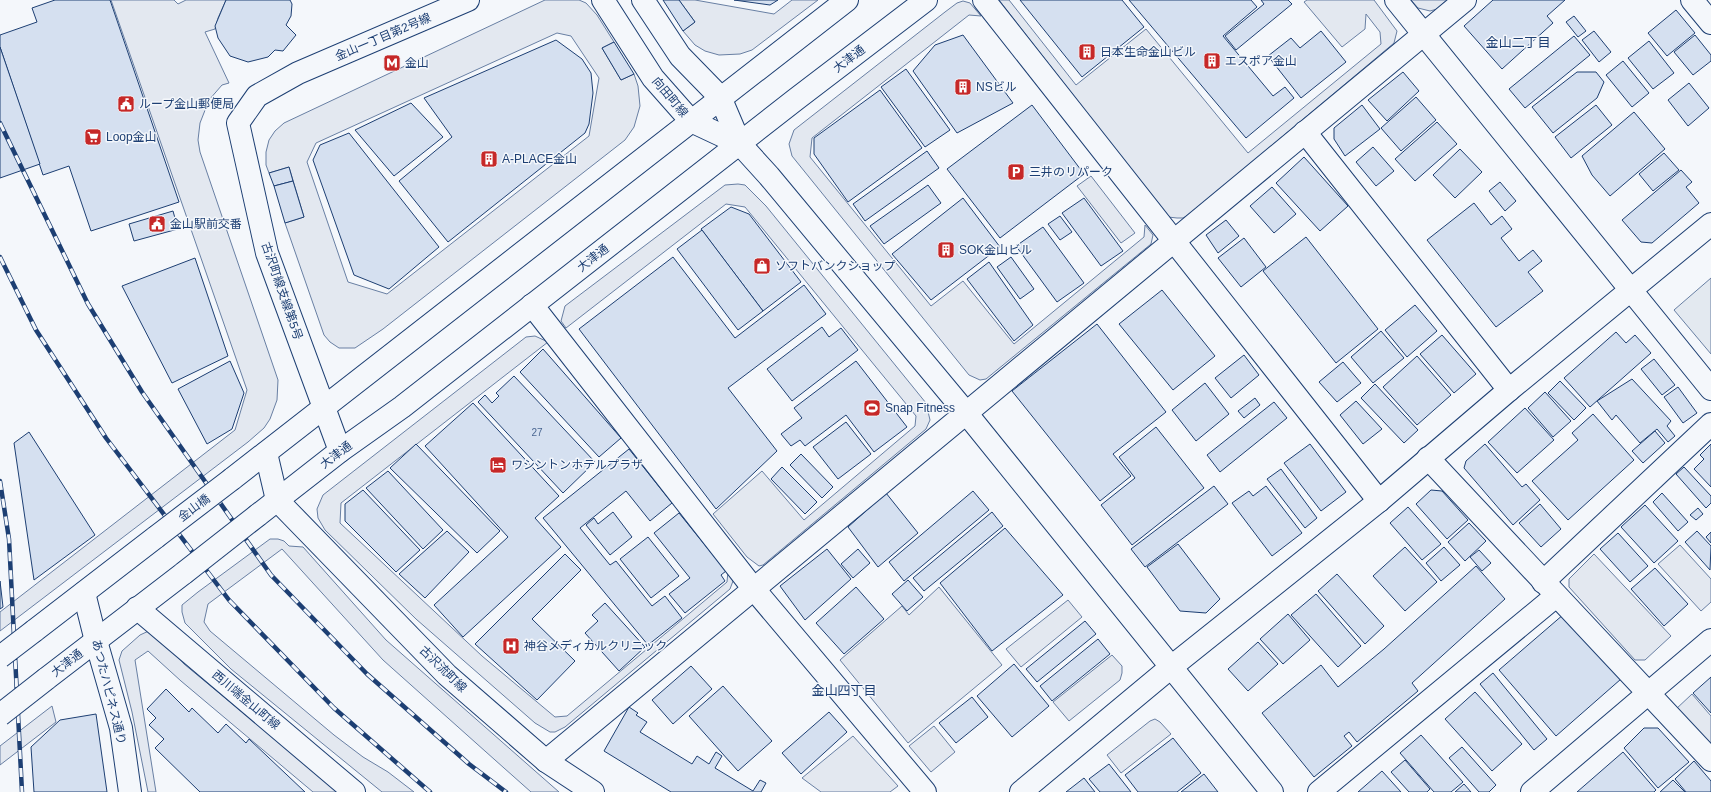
<svg xmlns="http://www.w3.org/2000/svg" width="1711" height="792" font-family="Arial,'Noto Sans JP',sans-serif">
  <style>
    .green { fill: #e3e9f0; stroke: #687fa3 }
    .parking { fill: #e3e8f0; stroke: #687fa3; fill-rule: evenodd }
    .building { fill: #d5e0f0; stroke: #1d3f73 }
    .lines { fill: none; stroke-linecap: round; stroke-linejoin: round }
    .minor-casing { stroke: #1d3f73; stroke-width: 24 }
    .tertiary-casing { stroke: #1d3f73; stroke-width: 24 }
    .minor { stroke: #f4f7fb; stroke-width: 22 }
    .tertiary { stroke: #f4f7fb; stroke-width: 22 }
    .rail-casing { stroke: #1d3f73; stroke-width: 4.5 }
    .rail { stroke: #f4f7fb; stroke-width: 3; stroke-dasharray: 9; stroke-linecap: butt }
    .tertiary-bridge-casing { stroke: #1d3f73; stroke-width: 24; stroke-linecap: butt }
    .tertiary-bridge { stroke: #f4f7fb; stroke-width: 22 }
    .labels { text-anchor: middle; stroke-width: 3; stroke-linejoin: round; paint-order: stroke }
    .number-label { font-size: 10px; fill: #4b6792 }
    .street-label { font-size: 12px; fill: #1d3f73; stroke: #f4f7fb }
    .poi-label { font-size: 12px; fill: #1d3f73; stroke: #f4f7fb; text-anchor: start }
    .neighbourhood-label { font-size: 13px; fill: #1d3f73; stroke: #f4f7fb }
  </style>
  <rect width="100%" height="100%" fill="#f4f7fb"/>
  <polygon class="green" points="1711,278 1711,354 1674,310"/>
  <g class="parking">
    <polygon points="111,0 174,0 178,4 186,0 226,0 218,18 215,29 205,32 229,83 222,85 209,100 200,123 198,140 200,152 278,380 277,400 270,419 264,428 248,442 0,631 0,612 235,430 247,390"/>
    <path d="M545 0H579L586 3 597 15 614 42 602 48 621 80 634 74 638 86 640 106 634 127 625 140 383 329 355 348H339L330 342 324 335 285 223 304 217 289 167 269 173 266 165V152L269 140 275 131 284 123ZM557 33 571 36 599 78 589 136 387 294 348 282 307 162 316 143Z"/>
    <polygon points="679,0 695,0 774,14 792,0 818,0 752,50 740,54 719,55 705,51 695,45 683,31 695,22"/>
    <polygon points="999,0 1009,0 1076,85 1146,29 1248,153 1381,44 1380,32 1366,14 1365,29 1342,47 1304,2 1307,0 1374,0 1397,31 1394,43 1190,214 1183,218 1177,218 1168,217"/>
    <polygon points="1411,0 1447,0 1437,9 1430,11 1418,8"/>
    <polygon points="963,1 970,3 981,16 969,15 812,138 810,157 931,306 963,281 1014,344 1144,237 1145,225 1153,235 1151,244 986,379 980,380 969,375 792,156 789,144 794,130 945,12 957,3"/>
    <polygon points="1091,176 1135,233 1121,243 1077,186"/>
    <polygon points="738,184 745,185 766,206 926,403 930,420 926,429 763,565 759,566 747,557 713,514 762,471 804,520 915,426 916,416 745,207 726,204 566,328 561,321 565,306 725,185"/>
    <polygon points="535,336 548,342 341,503 340,523 482,656 555,717 567,716 727,582 728,571 733,581 730,589 565,727 555,732 550,732 535,723 416,619 325,530 318,518 317,509 323,495 526,337"/>
    <polygon points="270,539 278,539 284,541 289,546 303,547 386,640 559,792 531,792 504,768 383,660 282,549 208,604 204,622 210,631 334,735 363,757 388,772 414,792 382,792 231,669 185,623 182,612 182,605 198,592"/>
    <polygon points="1680,545 1711,579 1711,602 1701,611 1658,564"/>
    <polygon points="1594,554 1671,636 1645,660 1635,660 1569,587 1569,579"/>
    <polygon points="939,587 1002,665 908,743 840,660 902,606 909,615"/>
    <polygon points="1068,600 1082,617 1021,667 1006,649"/>
    <polygon points="153,629 184,664 339,792 313,792 181,681 148,651 135,660 156,792 148,792 132,712 119,660 122,651 140,635"/>
    <polygon points="1112,655 1122,666 1122,673 1120,680 1069,721 1053,702"/>
    <polygon points="1692,694 1711,716 1711,748 1675,710"/>
    <polygon points="52,706 56,722 0,765 0,746"/>
    <polygon points="1155,719 1160,722 1171,734 1121,773 1107,755 1150,721"/>
    <polygon points="934,726 955,752 931,772 909,746"/>
    <polygon points="853,736 898,786 890,792 821,792 802,778"/>
  </g>
  <g class="building">
    <polygon points="55,0 110,0 179,202 91,231 69,166 43,175 0,47 0,35 37,22 32,8"/>
    <polygon points="226,0 290,0 292,4 291,16 286,25 296,35 283,51 275,50 268,57 248,62 230,56 218,38 215,26"/>
    <polygon points="663,0 679,0 695,22 683,31"/>
    <polygon points="734,0 778,0 770,5"/>
    <polygon points="1020,0 1122,0 1144,27 1082,77"/>
    <polygon points="1129,0 1251,0 1257,7 1223,36 1273,96 1285,87 1294,98 1246,138"/>
    <polygon points="1261,0 1288,0 1292,4 1236,50 1225,36 1264,4"/>
    <polygon points="1493,0 1565,0 1547,16 1553,23 1502,69 1464,26"/>
    <polygon points="1676,10 1695,33 1667,56 1648,33"/>
    <polygon points="1574,16 1586,31 1578,37 1566,22"/>
    <polygon points="1321,31 1346,62 1301,98 1268,56 1291,38 1300,48"/>
    <polygon points="1594,31 1611,52 1599,62 1582,40"/>
    <polygon points="963,35 1013,103 957,133 913,71 935,45"/>
    <polygon points="1695,35 1711,55 1711,61 1693,75 1674,52"/>
    <polygon points="1574,36 1590,55 1525,108 1509,89"/>
    <polygon points="556,40 582,59 591,73 593,93 589,124 585,133 448,242 399,181 452,137 424,98"/>
    <polygon points="1649,41 1674,73 1653,89 1628,58"/>
    <polygon points="614,42 634,74 621,80 602,48"/>
    <polygon points="0,47 40,164 0,178"/>
    <polygon points="1623,61 1649,93 1632,107 1606,75"/>
    <polygon points="906,69 950,130 925,147 881,87"/>
    <polygon points="1403,72 1419,91 1387,121 1368,100"/>
    <polygon points="1577,72 1596,72 1604,82 1597,98 1553,133 1532,107"/>
    <polygon points="1689,83 1709,108 1688,126 1668,100"/>
    <polygon points="880,90 922,148 848,202 814,154 814,138"/>
    <polygon points="1416,97 1436,120 1401,151 1381,128"/>
    <polygon points="411,103 443,137 394,176 355,130"/>
    <polygon points="1032,105 1084,174 1000,238 947,169"/>
    <polygon points="1362,105 1380,129 1345,156 1334,139 1334,128"/>
    <polygon points="1596,105 1612,125 1571,158 1555,137"/>
    <polygon points="1634,112 1665,149 1610,196 1592,175 1582,156"/>
    <polygon points="1437,122 1457,144 1415,181 1395,159"/>
    <polygon points="349,133 439,247 389,289 354,275 313,160 320,145"/>
    <polygon points="1373,147 1394,171 1376,186 1356,162"/>
    <polygon points="1460,149 1482,172 1455,198 1433,175"/>
    <polygon points="927,151 939,168 865,221 853,204"/>
    <polygon points="1664,153 1679,170 1653,191 1639,174"/>
    <polygon points="1304,157 1348,206 1320,231 1276,183"/>
    <polygon points="289,167 293,181 274,186 269,173"/>
    <polygon points="1681,170 1692,182 1686,187 1699,203 1652,243 1641,242 1622,220"/>
    <polygon points="293,181 304,217 285,223 274,186"/>
    <polygon points="1500,182 1516,201 1505,211 1489,191"/>
    <polygon points="928,185 941,203 884,244 870,226"/>
    <polygon points="1272,187 1296,214 1274,233 1250,206"/>
    <polygon points="963,198 1000,247 931,300 892,254"/>
    <polygon points="1084,198 1123,251 1101,266 1062,213"/>
    <polygon points="1474,203 1491,225 1502,216 1512,229 1501,238 1519,261 1533,250 1542,261 1528,272 1543,291 1496,327 1427,240"/>
    <polygon points="731,207 749,214 801,282 763,311 701,229"/>
    <polygon points="173,211 178,229 134,241 129,224"/>
    <polygon points="1060,216 1072,232 1060,240 1048,224"/>
    <polygon points="1226,220 1239,236 1218,253 1206,235"/>
    <polygon points="1043,227 1084,283 1057,302 1016,246"/>
    <polygon points="702,230 763,311 738,330 677,249"/>
    <polygon points="1306,237 1378,329 1336,363 1263,271"/>
    <polygon points="1244,238 1266,267 1241,287 1218,258"/>
    <polygon points="673,257 735,338 804,285 826,314 728,388 777,451 716,509 579,329"/>
    <polygon points="1011,257 1034,289 1020,299 997,267"/>
    <polygon points="195,258 228,356 172,383 122,286"/>
    <polygon points="989,262 1033,325 1014,341 967,279"/>
    <polygon points="1162,290 1215,356 1173,390 1119,324"/>
    <polygon points="1415,305 1437,331 1407,357 1385,330"/>
    <polygon points="1097,324 1166,412 1113,454 1131,476 1100,501 1012,391"/>
    <polygon points="822,327 829,337 841,328 858,350 792,401 767,369"/>
    <polygon points="1381,331 1404,358 1373,383 1351,357"/>
    <polygon points="1616,332 1626,343 1635,335 1651,353 1590,407 1564,378"/>
    <polygon points="1442,335 1476,374 1454,393 1420,354"/>
    <polygon points="543,349 621,438 599,457 520,372"/>
    <polygon points="1244,355 1259,375 1231,398 1215,378"/>
    <polygon points="1417,356 1451,395 1417,425 1383,387"/>
    <polygon points="1654,359 1675,385 1662,395 1641,369"/>
    <polygon points="230,361 244,393 232,429 207,444 178,389"/>
    <polygon points="856,361 907,427 874,452 846,415 805,446 800,440 791,446 781,434 802,418 794,408"/>
    <polygon points="1343,362 1361,383 1337,402 1319,382"/>
    <polygon points="514,376 595,462 563,493 478,402 485,395 492,403 499,396 496,393"/>
    <polygon points="1632,379 1671,421 1667,426 1675,436 1668,442 1657,429 1640,443 1616,415 1612,420 1597,401"/>
    <polygon points="1560,381 1586,408 1574,420 1548,393"/>
    <polygon points="1205,383 1229,414 1196,441 1172,410"/>
    <polygon points="1375,384 1418,430 1404,443 1361,398"/>
    <polygon points="1678,387 1697,413 1683,423 1664,397"/>
    <polygon points="1545,392 1571,421 1553,437 1528,408"/>
    <polygon points="1255,398 1260,405 1244,418 1238,411"/>
    <polygon points="1356,401 1382,429 1363,444 1340,415"/>
    <polygon points="1274,402 1287,418 1220,472 1207,455"/>
    <polygon points="473,403 559,496 535,518 561,547 463,637 434,605 508,537 425,446"/>
    <polygon points="1525,408 1554,440 1517,473 1488,442"/>
    <polygon points="1593,414 1634,460 1568,520 1532,481 1578,440 1572,433"/>
    <polygon points="846,422 871,454 838,479 813,447"/>
    <polygon points="1156,427 1204,488 1132,545 1101,505 1135,478 1119,457"/>
    <polygon points="1655,431 1665,443 1643,463 1632,451"/>
    <polygon points="29,432 95,535 34,580 14,443"/>
    <polygon points="416,444 500,531 477,553 390,468"/>
    <polygon points="1310,444 1346,492 1321,511 1284,463"/>
    <polygon points="1485,444 1522,487 1526,484 1540,500 1513,525 1464,468 1466,461"/>
    <polygon points="1711,444 1711,487 1694,469 1704,459 1700,455"/>
    <polygon points="629,449 672,503 650,521 626,491 580,528 610,565 616,561 652,606 665,596 682,618 648,645 543,518"/>
    <polygon points="801,454 833,487 822,498 790,465"/>
    <polygon points="782,467 817,502 805,514 771,479"/>
    <polygon points="1684,467 1711,496 1711,503 1706,508 1676,474"/>
    <polygon points="1281,469 1317,518 1305,528 1267,479"/>
    <polygon points="388,471 443,530 423,549 366,488"/>
    <polygon points="1214,486 1228,504 1145,567 1131,549"/>
    <polygon points="1266,486 1302,533 1272,556 1232,503 1249,491 1253,496"/>
    <polygon points="363,490 420,550 396,572 345,521 345,504"/>
    <polygon points="1431,490 1442,491 1468,520 1447,539 1416,504"/>
    <polygon points="973,491 989,510 904,581 889,562"/>
    <polygon points="886,493 918,533 878,567 848,527"/>
    <polygon points="1662,493 1688,522 1678,531 1653,502"/>
    <polygon points="1540,504 1561,529 1541,547 1519,523"/>
    <polygon points="1645,505 1678,541 1654,563 1621,527"/>
    <polygon points="1408,507 1441,544 1422,560 1390,523"/>
    <polygon points="1698,508 1703,514 1696,520 1690,515"/>
    <polygon points="613,512 632,537 610,555 586,525 594,518 598,524"/>
    <polygon points="992,512 1003,526 924,591 913,578"/>
    <polygon points="679,513 726,571 721,575 725,581 685,613 669,594 690,578 654,533"/>
    <polygon points="1469,523 1486,541 1465,561 1448,542"/>
    <polygon points="1005,528 1063,595 992,651 940,583"/>
    <polygon points="447,531 469,552 425,598 399,574"/>
    <polygon points="1697,531 1711,546 1710,570 1685,542"/>
    <polygon points="1711,532 1711,543 1706,537"/>
    <polygon points="1618,533 1648,566 1630,582 1600,549"/>
    <polygon points="648,537 679,576 651,598 620,559"/>
    <polygon points="1178,544 1220,599 1206,613 1180,611 1147,567"/>
    <polygon points="1405,547 1437,582 1405,611 1373,576"/>
    <polygon points="1444,547 1460,565 1441,581 1426,563"/>
    <polygon points="827,549 851,579 805,620 780,586"/>
    <polygon points="858,549 870,563 853,578 841,564"/>
    <polygon points="1479,550 1491,563 1482,571 1470,557"/>
    <polygon points="565,554 581,570 532,619 575,661 537,700 475,644"/>
    <polygon points="1476,566 1505,599 1412,683 1418,691 1357,742 1349,732 1344,736 1352,746 1314,777 1262,713 1321,665 1338,687 1384,649"/>
    <polygon points="1655,568 1688,604 1664,626 1631,589"/>
    <polygon points="1337,574 1384,626 1365,644 1318,591"/>
    <polygon points="908,580 923,597 907,611 892,594"/>
    <polygon points="0,581 3,607 0,609"/>
    <polygon points="856,587 884,619 844,654 816,623"/>
    <polygon points="1316,594 1361,646 1338,667 1291,615"/>
    <polygon points="605,603 645,647 619,671 585,633 598,621 592,615"/>
    <polygon points="1288,614 1310,640 1283,664 1260,639"/>
    <polygon points="1564,614 1621,679 1556,736 1499,670"/>
    <polygon points="1085,621 1096,634 1037,682 1026,669"/>
    <polygon points="1098,639 1110,654 1052,701 1040,686"/>
    <polygon points="1258,642 1278,664 1248,691 1228,669"/>
    <polygon points="1014,664 1049,706 1012,737 977,696"/>
    <polygon points="691,666 712,689 673,724 652,700"/>
    <polygon points="1493,673 1547,739 1534,750 1480,684"/>
    <polygon points="1711,677 1711,713 1693,693"/>
    <polygon points="723,686 772,741 738,771 689,716"/>
    <polygon points="166,689 189,712 192,708 218,733 226,724 246,743 249,739 305,792 200,792 155,748 164,739 149,725 156,718 147,709"/>
    <polygon points="1475,692 1522,744 1492,771 1445,719"/>
    <polygon points="972,697 988,717 956,743 939,723"/>
    <polygon points="629,707 638,713 636,715 647,722 640,732 692,764 697,756 709,764 716,752 722,756 715,768 753,791 760,780 766,783 761,792 671,792 604,751"/>
    <polygon points="829,712 847,732 801,774 782,753"/>
    <polygon points="96,714 107,792 34,792 31,747 60,720"/>
    <polygon points="1644,728 1658,728 1689,762 1658,788 1624,748"/>
    <polygon points="1421,735 1463,782 1451,792 1434,792 1400,753"/>
    <polygon points="1173,738 1201,773 1177,792 1138,792 1125,775"/>
    <polygon points="1462,747 1496,785 1489,792 1479,792 1449,758"/>
    <polygon points="1623,752 1656,790 1654,792 1577,792"/>
    <polygon points="1405,760 1430,789 1427,792 1409,792 1391,772"/>
    <polygon points="1694,761 1711,781 1711,792 1686,792 1675,779"/>
    <polygon points="1109,764 1131,792 1100,792 1089,779"/>
    <polygon points="1382,771 1401,792 1358,792"/>
    <polygon points="1204,774 1218,792 1181,792"/>
    <polygon points="1084,778 1095,792 1066,792"/>
    <polygon points="1673,780 1685,792 1660,792"/>
    <polygon points="1464,784 1471,792 1455,792"/>
  </g>
  <g class="lines">
    <g class="minor-casing">
      <g id="minor">
        <polyline points="984,0 1379,501"/>
        <polyline points="1396,0 1711,389"/>
        <polyline points="1692,0 1711,23"/>
        <polyline points="1305,132 1509,390"/>
        <polyline points="532,305 753,588 925,792"/>
        <polyline points="340,451 267,253 238,123 257,96 298,73 468,0"/>
        <polyline points="1428,458 1711,760"/>
        <polyline points="1543,582 1711,424"/>
        <polyline points="137,608 354,792"/>
        <path d="M546 761C851 505 1160 256 1465 0"/>
        <polyline points="1021,792 1170,668 1379,501 1509,390 1711,224"/>
        <polyline points="1319,792 1556,596"/>
        <polyline points="1532,792 1711,640"/>
      </g>
    </g>
    <g class="tertiary-casing">
      <g id="tertiary">
        <polyline points="603,0 653,78 691,121 740,144"/>
        <polyline points="643,0 680,56 720,97 740,144 769,176 967,414 1272,792"/>
        <polyline points="266,453 277,500 447,675 546,761 593,792"/>
        <polyline points="232,479 847,0"/>
        <polyline points="258,515 340,451 402,407 795,100 926,0"/>
        <polyline points="84,593 96,641 121,728 130,792"/>
        <polyline points="34,631 156,537"/>
        <polyline points="46,679 184,573"/>
      </g>
    </g>
    <use href="#minor" class="minor"/>
    <use href="#tertiary" class="tertiary"/>
    <g class="rail-casing">
      <g id="rail">
        <polyline points="0,123 88,304 142,392 271,575 367,674 469,764 506,792"/>
        <polyline points="0,257 36,330 106,438 229,600 334,708 430,792"/>
        <polyline points="0,481 9,539 22,792"/>
      </g>
    </g>
    <use href="#rail" class="rail"/>
    <g class="tertiary-bridge-casing">
      <g id="tertiary-bridge">
        <polyline points="156,537 232,479"/>
        <polyline points="184,573 258,515"/>
        <polyline points="0,657 34,631"/>
        <polyline points="0,715 46,679"/>
      </g>
    </g>
    <use href="#tertiary-bridge" class="tertiary-bridge"/>
  </g>
  <defs>
    <g id="building-square" transform="scale(0.9)"><rect x="-9" y="-9" width="18" height="18" rx="4" fill="#c62828" stroke="#f4f7fb"/><path d="M-4-6H4V6H1V3H-1V6H-4ZM-2.5-4.3h1.7v1.8h-1.7ZM.8-4.3h1.7v1.8H.8ZM-2.5-1h1.7V.8h-1.7ZM.8-1h1.7V.8H.8Z" fill="#fff"/></g>
    <g id="metro-square" transform="scale(0.9)"><rect x="-9" y="-9" width="18" height="18" rx="4" fill="#c62828" stroke="#f4f7fb"/><path d="M-5.5 5V-5H-3L0 0L3-5H5.5V5H3V-.5L0 4L-3-.5V5Z" fill="#fff"/></g>
    <g id="civic-square" transform="scale(0.9)"><rect x="-9" y="-9" width="18" height="18" rx="4" fill="#c62828" stroke="#f4f7fb"/><path d="M-.6-6.5H3V-4.5H.6V-3L4-1V1h2V6H-6V1h2V-1L-.6-3ZM-1.2 2.5V6h2.4V2.5Z" fill="#fff"/></g>
    <g id="supermarket-square" transform="scale(0.9)"><rect x="-9" y="-9" width="18" height="18" rx="4" fill="#c62828" stroke="#f4f7fb"/><path d="M-6-5.5h2.5l.6 2H6L4.5 2H-2.5L-4.4-4H-6ZM-1.5 3.2a1.3 1.3 0 1 0 .1 0ZM3 3.2a1.3 1.3 0 1 0 .1 0Z" fill="#fff"/></g>
    <g id="parking-square" transform="scale(0.9)"><rect x="-9" y="-9" width="18" height="18" rx="4" fill="#c62828" stroke="#f4f7fb"/><path d="M-3.5-5.5H1a3.5 3.5 0 0 1 0 7H-1V5.5H-3.5ZM-1-3.4V-.6H.8a1.4 1.4 0 0 0 0-2.8Z" fill="#fff"/></g>
    <g id="shop-square" transform="scale(0.9)"><rect x="-9" y="-9" width="18" height="18" rx="4" fill="#c62828" stroke="#f4f7fb"/><path d="M-5-2.5h2.3a2.7 3.5 0 0 1 5.4 0H5L5.5 6h-11ZM-1.5-2.5h3a1.5 2.3 0 0 0-3 0Z" fill="#fff"/></g>
    <g id="stadium-square" transform="scale(0.9)"><rect x="-9" y="-9" width="18" height="18" rx="4" fill="#c62828" stroke="#f4f7fb"/><path d="M0-5a6.5 5 0 1 0 0 10a6.5 5 0 1 0 0-10ZM-3.5-1.8h7v3.6h-7Z" fill="#fff"/></g>
    <g id="hotel-square" transform="scale(0.9)"><rect x="-9" y="-9" width="18" height="18" rx="4" fill="#c62828" stroke="#f4f7fb"/><path d="M-6-4.5h1.5V1H6V5H4.5V3h-9V5H-6ZM-4 0a1.8 1.8 0 1 1 3.6 0ZM.5 0V-2.5h3Q6-2.5 6 0Z" fill="#fff"/></g>
    <g id="hospital-square" transform="scale(0.9)"><rect x="-9" y="-9" width="18" height="18" rx="4" fill="#c62828" stroke="#f4f7fb"/><path d="M-5-5h3v3.5h4V-5h3V5h-3V1.5h-4V5h-3Z" fill="#fff"/></g>
  </defs>
  <g fill-rule="evenodd">
    <use href="#building-square" x="1087" y="52"/>
    <use href="#building-square" x="1212" y="61"/>
    <use href="#metro-square" x="392" y="63"/>
    <use href="#building-square" x="963" y="87"/>
    <use href="#civic-square" x="126" y="104"/>
    <use href="#supermarket-square" x="93" y="137"/>
    <use href="#building-square" x="489" y="159"/>
    <use href="#parking-square" x="1016" y="172"/>
    <use href="#civic-square" x="157" y="224"/>
    <use href="#building-square" x="946" y="250"/>
    <use href="#shop-square" x="762" y="266"/>
    <use href="#stadium-square" x="872" y="408"/>
    <use href="#hotel-square" x="498" y="465"/>
    <use href="#hospital-square" x="511" y="646"/>
  </g>
  <g class="labels">
    <g class="number-label">
      <text x="537" y="436">27</text>
    </g>
    <g class="street-label">
      <text transform="translate(383 37) rotate(-23)" y="4">金山一丁目第2号線</text>
      <text transform="translate(849 59) rotate(-37)" y="4">大津通</text>
      <text transform="translate(670 97) rotate(50)" y="4">向田町線</text>
      <text transform="translate(593 258) rotate(-38)" y="4">大津通</text>
      <text transform="translate(282 291) rotate(71)" y="4">古沢町線支線第5号</text>
      <text transform="translate(336 455) rotate(-37)" y="4">大津通</text>
      <text transform="translate(194 508) rotate(-37)" y="4">金山橋</text>
      <text transform="translate(67 663) rotate(-38)" y="4">大津通</text>
      <text transform="translate(443 669) rotate(44)" y="4">古沢流町線</text>
      <text transform="translate(109 692) rotate(76)" y="4">あつたハピネス通り</text>
      <text transform="translate(246 700) rotate(40)" y="4">西川端金山町線</text>
    </g>
    <g class="poi-label">
      <text x="1100" y="56">日本生命金山ビル</text>
      <text x="1225" y="65">エスポア金山</text>
      <text x="405" y="67">金山</text>
      <text x="976" y="91">NSビル</text>
      <text x="139" y="108">ループ金山郵便局</text>
      <text x="106" y="141">Loop金山</text>
      <text x="502" y="163">A-PLACE金山</text>
      <text x="1029" y="176">三井のリパーク</text>
      <text x="170" y="228">金山駅前交番</text>
      <text x="959" y="254">SOK金山ビル</text>
      <text x="775" y="270">ソフトバンクショップ</text>
      <text x="885" y="412">Snap Fitness</text>
      <text x="511" y="469">ワシントンホテルプラザ</text>
      <text x="524" y="650">神谷メディカルクリニック</text>
    </g>
    <g class="neighbourhood-label">
      <text x="1518" y="47">金山二丁目</text>
      <text x="844" y="695">金山四丁目</text>
    </g>
  </g>
</svg>
